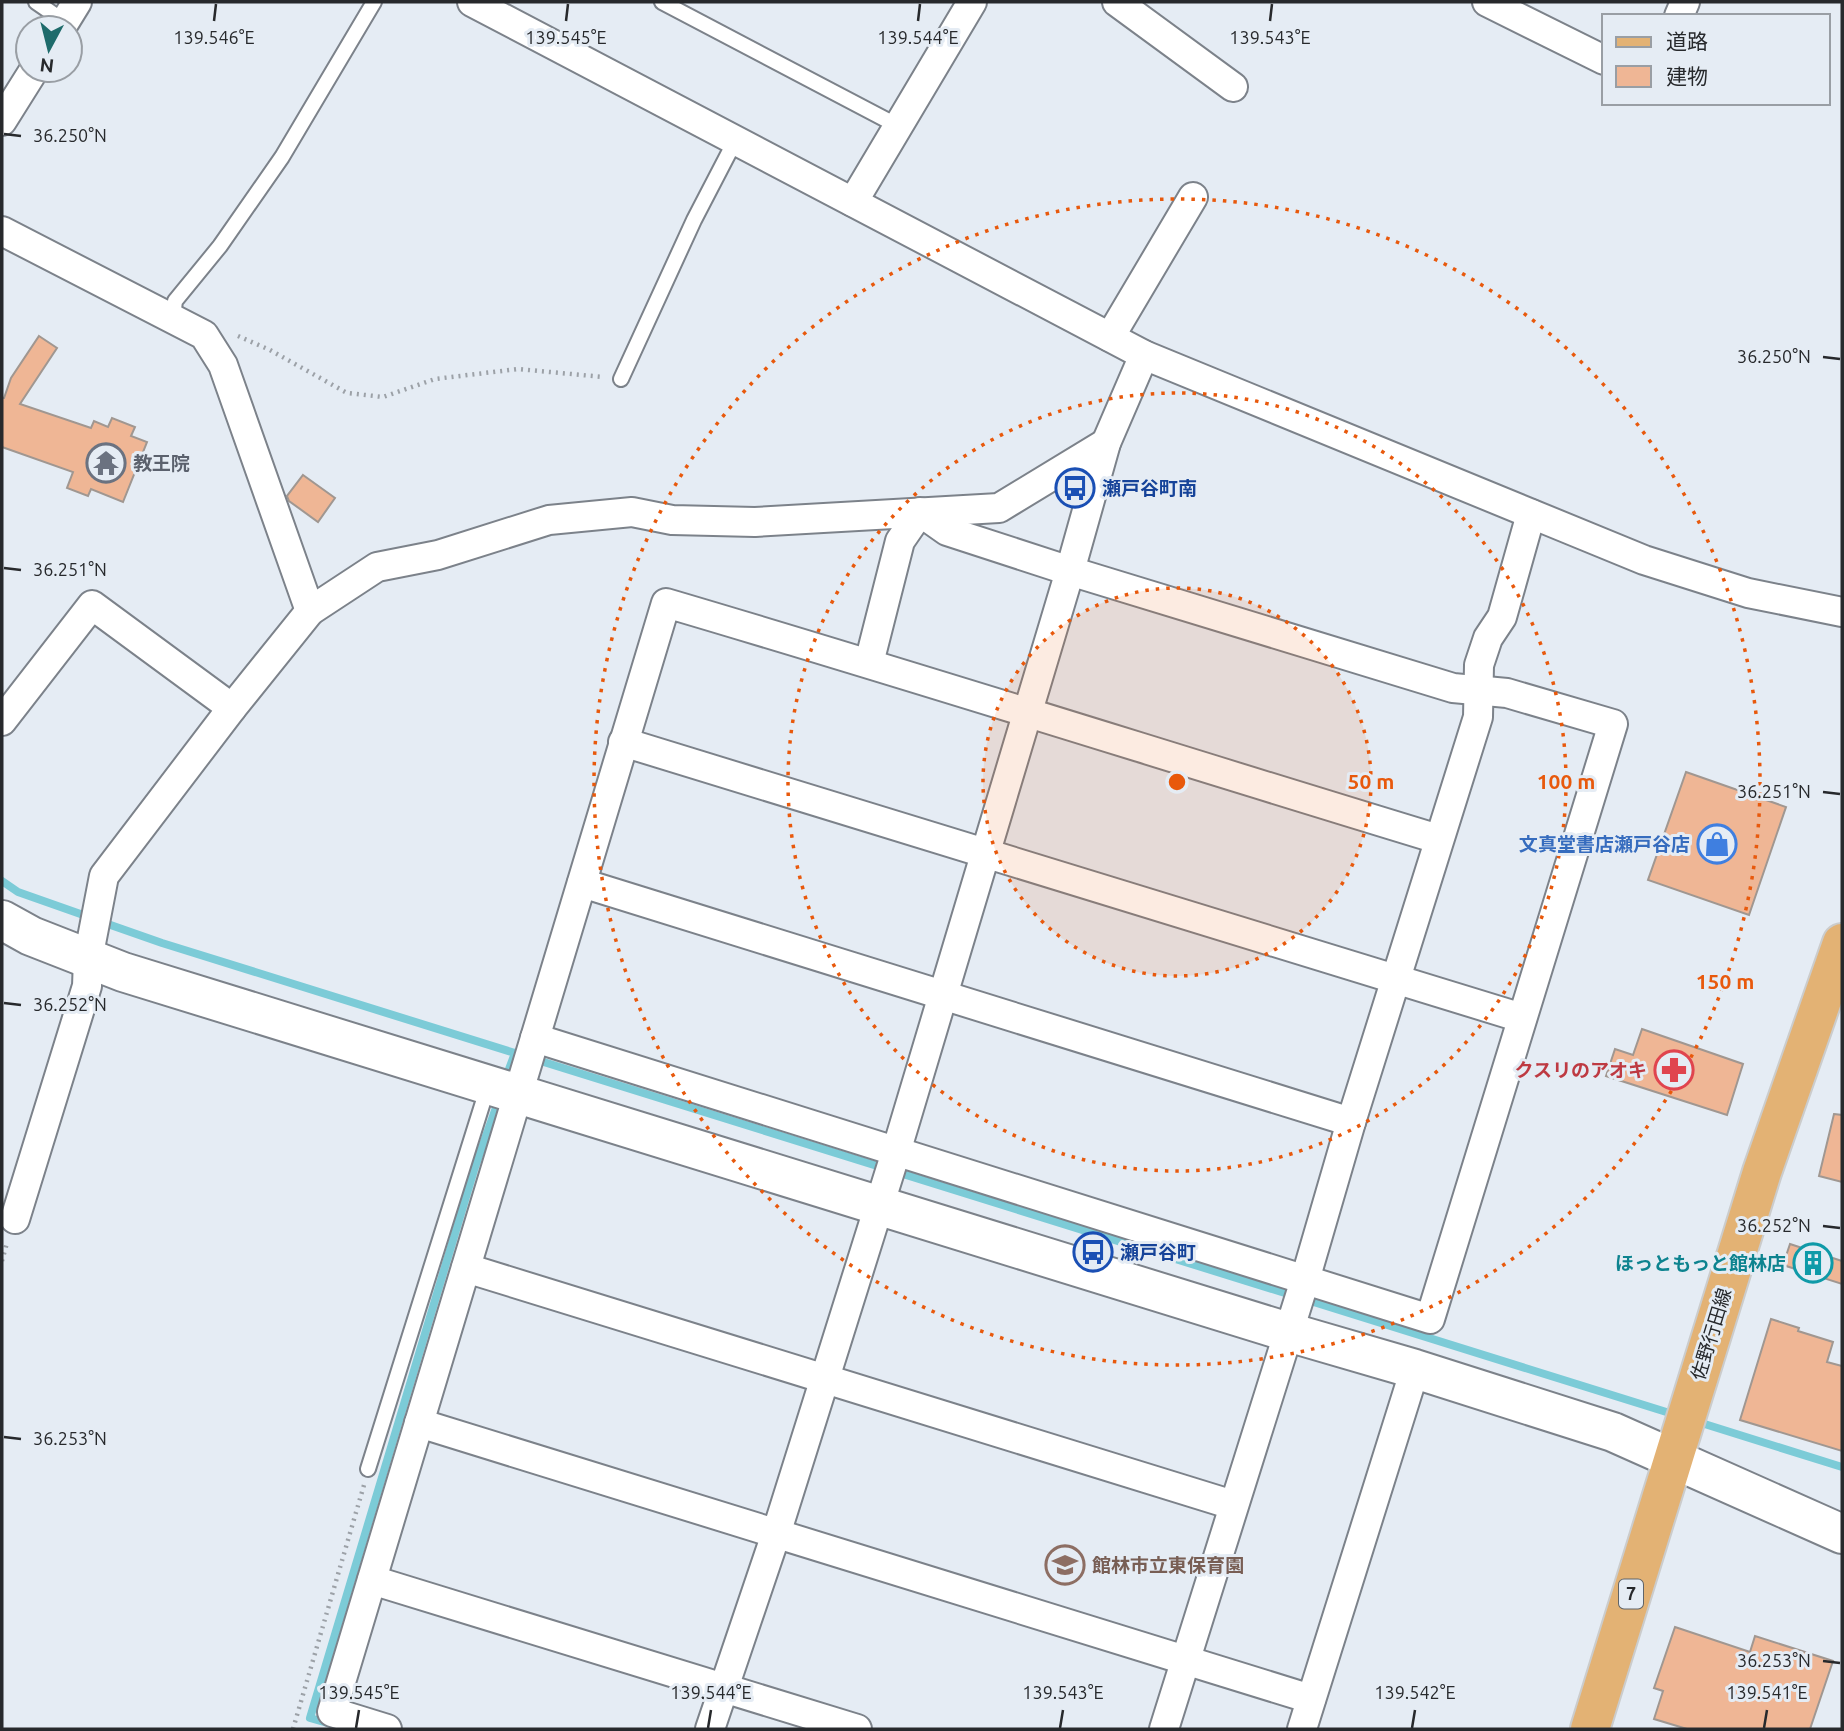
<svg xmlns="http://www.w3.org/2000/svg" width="1844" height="1731" font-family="Ubuntu,'Noto Sans JP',sans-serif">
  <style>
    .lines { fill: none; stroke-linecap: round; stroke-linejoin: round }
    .stream { stroke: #7ccbd7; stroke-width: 8 }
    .building { fill: #efb695; stroke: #a09791; stroke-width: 2 }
    .lane-casing { stroke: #7c828a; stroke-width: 18 }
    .street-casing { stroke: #7c828a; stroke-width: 32 }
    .secondary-casing { stroke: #7c828a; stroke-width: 42 }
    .primary-casing { stroke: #cbcccc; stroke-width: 42 }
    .path { stroke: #9ca1a7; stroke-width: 4.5; stroke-dasharray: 2 5; stroke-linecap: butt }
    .lane { stroke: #fff; stroke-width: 14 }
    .street { stroke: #fff; stroke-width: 28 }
    .secondary { stroke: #fff; stroke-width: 38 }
    .primary { stroke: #e3b274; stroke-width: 38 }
    .ticks { fill: none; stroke: #27292c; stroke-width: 2.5 }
    .ring { fill: none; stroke: #e8590c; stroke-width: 3.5; stroke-dasharray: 3.5 7 }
    .labels { text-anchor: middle; stroke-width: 6; stroke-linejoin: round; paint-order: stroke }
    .shield { fill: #e5ecf4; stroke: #606468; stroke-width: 2 }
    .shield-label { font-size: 18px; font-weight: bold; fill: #27292c }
    .worship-label { font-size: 19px; font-weight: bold; fill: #5b616d; stroke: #e5ecf4; text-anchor: start }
    .transit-label { font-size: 19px; font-weight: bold; fill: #164399; stroke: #e5ecf4; text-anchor: start }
    .shop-label { font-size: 19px; font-weight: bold; fill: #366cbe; stroke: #e5ecf4; text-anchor: end }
    .health-label { font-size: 19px; font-weight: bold; fill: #be3a42; stroke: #e5ecf4; text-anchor: end }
    .culture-label { font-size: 19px; font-weight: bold; fill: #0d838f; stroke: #e5ecf4; text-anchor: end }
    .street-label { font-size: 19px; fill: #27292c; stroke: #e5ecf4 }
    .education-label { font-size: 19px; font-weight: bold; fill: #785e54; stroke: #e5ecf4; text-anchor: start }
    .ticks-label { font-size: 18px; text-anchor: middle; fill: #27292c; stroke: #e5ecf4; stroke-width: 6; stroke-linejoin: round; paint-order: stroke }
    .centre { fill: #e8590c; stroke: #e5ecf4; stroke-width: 3.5 }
    .ring-label { font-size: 21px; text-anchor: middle; font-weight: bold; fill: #e8590c; stroke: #e5ecf4; stroke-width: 6; stroke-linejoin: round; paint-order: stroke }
  </style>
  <rect width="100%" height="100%" fill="#e5ecf4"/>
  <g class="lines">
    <g class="stream">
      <polyline points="2,881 18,892 89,917"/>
      <polyline points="102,922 162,943 1676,1415"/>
      <polyline points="505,1080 515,1053"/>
      <polyline points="1695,1421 1842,1467"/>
      <polyline points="331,1724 310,1718 474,1170 499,1099"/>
    </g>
  </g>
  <g class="building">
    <polygon points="39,336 57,348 20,404 91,428 94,421 108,427 112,418 135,427 131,436 147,442 123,502 91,489 88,496 67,488 73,472 2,447 2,398 4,398 11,378"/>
    <polygon points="303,475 335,498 318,522 289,501 287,496"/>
    <polygon points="1686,772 1786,807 1749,915 1648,880"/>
    <polygon points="1642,1029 1743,1064 1727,1115 1606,1076 1615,1049 1633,1055"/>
    <polygon points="1834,1114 1842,1115 1842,1182 1819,1176"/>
    <polygon points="1790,1244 1842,1261 1842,1284 1783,1265"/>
    <polygon points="1771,1319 1799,1328 1798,1331 1833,1342 1827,1362 1842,1366 1842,1451 1740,1420"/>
    <polygon points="1675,1627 1750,1652 1755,1636 1833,1661 1810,1729 1687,1729 1654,1719 1663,1691 1654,1688"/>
  </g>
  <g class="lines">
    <g class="lane-casing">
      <g id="lane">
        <polyline points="36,2 65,22"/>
        <polyline points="662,2 898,126"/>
        <polyline points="173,317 175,301 220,246 282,157 374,2"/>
        <polyline points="621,379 694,220 735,141"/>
        <polyline points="368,1469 484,1099 490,1087"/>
      </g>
    </g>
    <g class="street-casing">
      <g id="street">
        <polyline points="472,2 1144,355 1644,560 1748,593 1842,612"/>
        <polyline points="1117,2 1233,87"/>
        <polyline points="1487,2 1604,60"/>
        <polyline points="1679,16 1685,2"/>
        <polyline points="61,28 77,2"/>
        <polyline points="2,121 34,70"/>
        <polyline points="853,202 972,2"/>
        <polyline points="2,231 204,335 223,365 310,611"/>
        <polyline points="1110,337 1193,197"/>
        <polyline points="2,721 92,605 232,708"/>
        <polyline points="623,742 1522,1018"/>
        <polyline points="582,883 1351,1122"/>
        <polyline points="535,1038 1430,1319 1613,724 1507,693 1453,688 1070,571 947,531 920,512 900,541 869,663"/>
        <polyline points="15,1219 87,986 88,959 104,876 232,708 310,611 377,567 438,555 549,520 632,512 672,520 755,522 999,508 1106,443"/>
        <polyline points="466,1268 1233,1505"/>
        <polyline points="419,1423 1311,1699"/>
        <polyline points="372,1580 857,1729"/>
        <path d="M387 1729 332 1712 666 603C924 679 1181 761 1438 839"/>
        <polyline points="710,1729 776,1534 896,1152 1070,571 1106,443 1144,355"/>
        <polyline points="1164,1729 1305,1280 1351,1122 1478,717 1479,665 1488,638 1502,617 1531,514"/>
        <polyline points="1302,1729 1415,1369"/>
      </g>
    </g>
    <g class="secondary-casing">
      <polyline id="secondary" points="2,920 31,936 123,972 1288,1332 1415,1369 1613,1432 1842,1534"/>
    </g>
    <g class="primary-casing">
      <polyline id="primary" points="1590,1729 1762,1172 1842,943"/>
    </g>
    <g class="path">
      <polyline points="238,336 270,350 347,393 383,397 435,379 518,369 603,377"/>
      <polyline points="2,1261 7,1243"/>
      <polyline points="293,1729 364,1485"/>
    </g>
    <use href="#lane" class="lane"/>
    <use href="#street" class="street"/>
    <use href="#secondary" class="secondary"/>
    <use href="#primary" class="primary"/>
  </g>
  <path class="ticks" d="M214 21 216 4M566 21 568 4M918 21 920 4M1270 21 1272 4M4 134 21 136M1823 357 1840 359M4 568 21 570M1823 792 1840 794M4 1003 21 1005M1823 1226 1840 1228M4 1437 21 1439M1823 1661 1840 1663M356 1728 359 1710M708 1728 711 1710M1060 1728 1063 1710M1412 1728 1415 1710M1764 1728 1767 1710"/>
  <circle cx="1177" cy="782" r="194" fill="#e8590c" fill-opacity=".12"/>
  <g class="ring">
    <circle cx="1177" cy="782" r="194"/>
    <circle cx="1177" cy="782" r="389"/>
    <circle cx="1177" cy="782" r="583"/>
  </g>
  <defs>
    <g id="temple-ring" transform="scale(2.0125)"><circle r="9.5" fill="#e5ecf4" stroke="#6b7280" stroke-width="1.5"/><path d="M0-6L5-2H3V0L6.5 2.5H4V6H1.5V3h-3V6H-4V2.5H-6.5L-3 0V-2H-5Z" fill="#6b7280"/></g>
    <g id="bus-ring" transform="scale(2.0125)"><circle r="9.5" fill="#e5ecf4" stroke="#1a4fb4" stroke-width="1.5"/><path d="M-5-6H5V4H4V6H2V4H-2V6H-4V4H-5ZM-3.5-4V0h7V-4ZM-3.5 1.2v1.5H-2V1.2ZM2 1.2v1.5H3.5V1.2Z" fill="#1a4fb4"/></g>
    <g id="shop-ring" transform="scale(2.0125)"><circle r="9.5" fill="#e5ecf4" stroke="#3f7fe0" stroke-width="1.5"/><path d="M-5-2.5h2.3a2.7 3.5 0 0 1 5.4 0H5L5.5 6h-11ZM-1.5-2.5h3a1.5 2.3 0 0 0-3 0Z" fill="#3f7fe0"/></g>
    <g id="pharmacy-ring" transform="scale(2.0125)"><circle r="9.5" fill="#e5ecf4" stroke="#e0444e" stroke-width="1.5"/><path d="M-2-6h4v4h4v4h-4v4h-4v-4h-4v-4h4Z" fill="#e0444e"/></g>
    <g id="building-ring" transform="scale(2.0125)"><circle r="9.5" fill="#e5ecf4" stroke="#0f9aa8" stroke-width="1.5"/><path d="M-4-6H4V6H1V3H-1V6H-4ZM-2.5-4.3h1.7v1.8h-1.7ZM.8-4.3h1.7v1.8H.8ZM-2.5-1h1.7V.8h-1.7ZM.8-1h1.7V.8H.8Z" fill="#0f9aa8"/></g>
    <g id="school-ring" transform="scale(2.0125)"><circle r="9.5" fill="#e5ecf4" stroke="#8d6e63" stroke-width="1.5"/><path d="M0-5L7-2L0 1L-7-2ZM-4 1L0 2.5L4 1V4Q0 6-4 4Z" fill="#8d6e63"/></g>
  </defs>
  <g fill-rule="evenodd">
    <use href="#temple-ring" x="106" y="463"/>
    <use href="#bus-ring" x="1075" y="488"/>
    <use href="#shop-ring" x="1717" y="844"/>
    <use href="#pharmacy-ring" x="1674" y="1070"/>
    <use href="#bus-ring" x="1093" y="1252"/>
    <use href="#building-ring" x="1813" y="1263"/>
    <use href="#school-ring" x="1065" y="1565"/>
  </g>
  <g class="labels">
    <rect class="shield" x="1619" y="1579.5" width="24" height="29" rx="5"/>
    <g class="shield-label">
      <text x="1631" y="1600">7</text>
    </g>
    <g class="worship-label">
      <text x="133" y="470">教王院</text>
    </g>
    <g class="transit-label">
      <text x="1102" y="495">瀬戸谷町南</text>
      <text x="1120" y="1259">瀬戸谷町</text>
    </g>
    <g class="shop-label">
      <text x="1690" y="851">文真堂書店瀬戸谷店</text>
    </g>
    <g class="health-label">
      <text x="1647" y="1077">クスリのアオキ</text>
    </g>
    <g class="culture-label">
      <text x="1786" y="1270">ほっともっと館林店</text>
    </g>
    <g class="street-label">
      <text transform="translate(1711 1334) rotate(-73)" y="7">佐野行田線</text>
    </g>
    <g class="education-label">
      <text x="1092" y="1572">館林市立東保育園</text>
    </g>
  </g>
  <g class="ticks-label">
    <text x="214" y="44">139.546°E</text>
    <text x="566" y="44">139.545°E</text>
    <text x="918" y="44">139.544°E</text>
    <text x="1270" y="44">139.543°E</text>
    <text x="70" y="142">36.250°N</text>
    <text x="1774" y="363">36.250°N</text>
    <text x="70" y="576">36.251°N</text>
    <text x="1774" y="798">36.251°N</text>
    <text x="70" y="1011">36.252°N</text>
    <text x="1774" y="1232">36.252°N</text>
    <text x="70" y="1445">36.253°N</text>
    <text x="1774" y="1667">36.253°N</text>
    <text x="359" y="1699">139.545°E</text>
    <text x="711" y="1699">139.544°E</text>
    <text x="1063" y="1699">139.543°E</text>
    <text x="1415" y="1699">139.542°E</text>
    <text x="1767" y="1699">139.541°E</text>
  </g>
  <circle cx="1177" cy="782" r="10" class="centre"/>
  <g class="ring-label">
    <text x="1371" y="789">50 m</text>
    <text x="1566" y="789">100 m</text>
    <text x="1725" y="989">150 m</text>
  </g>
  <rect width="1844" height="1731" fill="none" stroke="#27292c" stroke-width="7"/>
  <rect x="1602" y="14" width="228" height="91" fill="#e5ecf4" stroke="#999ea4" stroke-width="2"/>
  <rect x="1616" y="37" width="35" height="10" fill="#e3b274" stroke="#999ea4" stroke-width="2"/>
  <text x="1666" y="49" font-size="21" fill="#27292c">道路</text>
  <rect x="1616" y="66" width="35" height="21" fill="#efb695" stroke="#999ea4" stroke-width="2"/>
  <text x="1666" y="84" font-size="21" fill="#27292c">建物</text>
  <g transform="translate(49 49) rotate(187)"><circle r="33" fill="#e5ecf4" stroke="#999ea4" stroke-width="2"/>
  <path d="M0-5L12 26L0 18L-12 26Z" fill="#1e6b6b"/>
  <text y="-10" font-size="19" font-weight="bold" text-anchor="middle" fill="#27292c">N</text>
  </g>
</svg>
